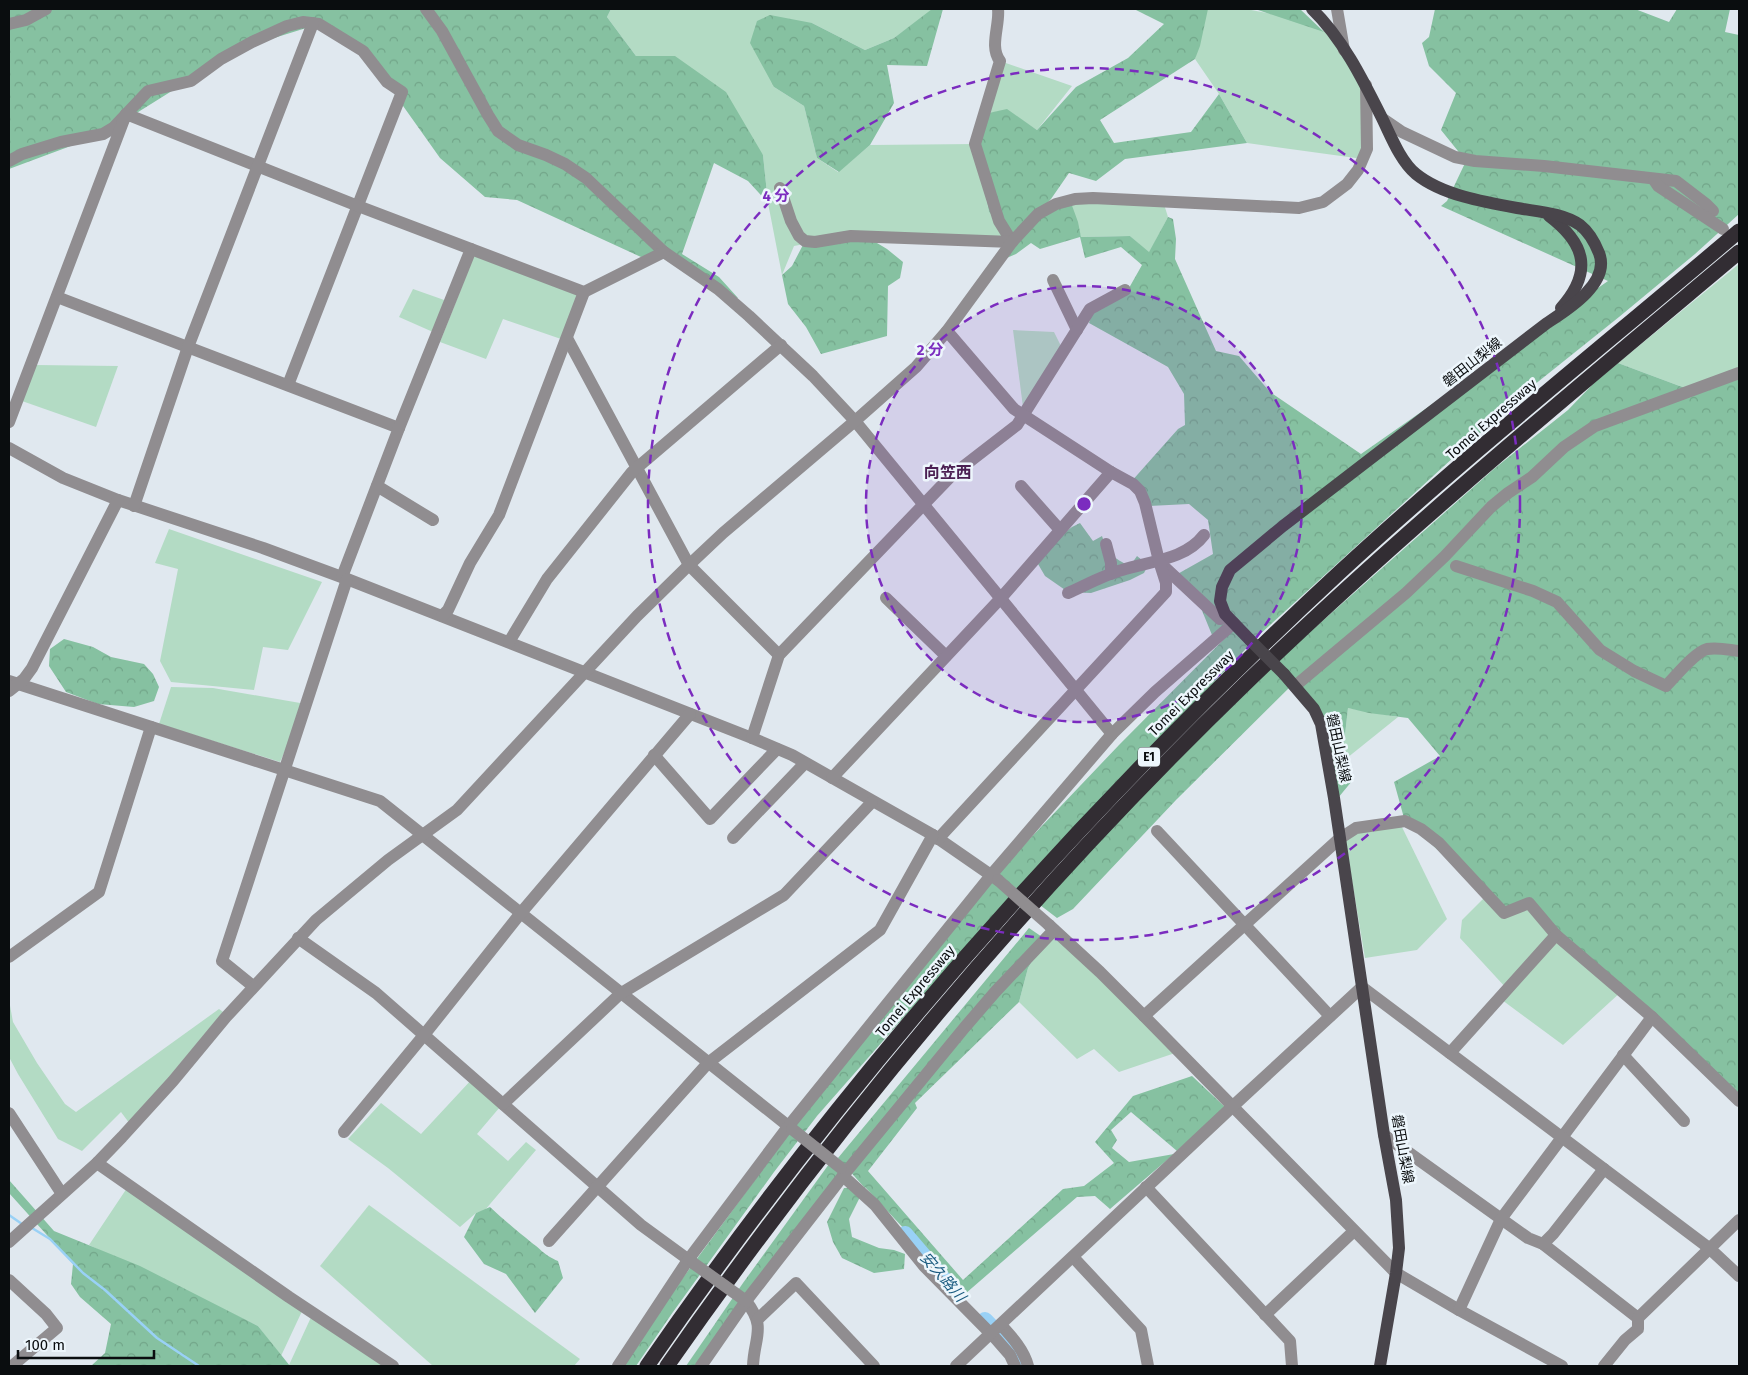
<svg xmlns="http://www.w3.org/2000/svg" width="1748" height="1375" font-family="'Fira Sans','Noto Sans JP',sans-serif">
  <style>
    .green { fill: #b3dbc4 }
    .forest { fill: url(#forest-crowns) }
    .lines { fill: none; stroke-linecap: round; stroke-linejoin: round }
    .stream { stroke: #99d1f6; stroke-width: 2.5 }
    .river { stroke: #99d1f6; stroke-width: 16 }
    .minor { stroke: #908d90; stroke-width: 12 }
    .major { stroke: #49454b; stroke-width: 12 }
    .highway { stroke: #322d33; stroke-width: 15 }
    .minor-bridge { stroke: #908d90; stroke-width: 12 }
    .major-bridge { stroke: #49454b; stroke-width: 12 }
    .ring { fill: none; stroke: #7b2cbf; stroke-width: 2.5; stroke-dasharray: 9 6 }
    .labels { text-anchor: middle; stroke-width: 5; stroke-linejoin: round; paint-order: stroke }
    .shield { fill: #edf6fc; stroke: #4e5356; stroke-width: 1 }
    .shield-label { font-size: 12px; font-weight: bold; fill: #0a0d0f }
    .street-label { font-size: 14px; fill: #0a0d0f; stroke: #edf6fc }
    .water-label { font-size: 15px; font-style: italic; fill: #1c5c80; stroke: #edf6fc }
    .quarter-label { font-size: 16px; font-weight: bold; fill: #4b2053; stroke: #edf6fc }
    .centre { fill: #7b2cbf; stroke: #edf6fc; stroke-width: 2.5 }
    .ring-label { font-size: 15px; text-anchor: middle; font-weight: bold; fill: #7b2cbf; stroke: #edf6fc; stroke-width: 5; stroke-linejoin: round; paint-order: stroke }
  </style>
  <defs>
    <pattern id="forest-crowns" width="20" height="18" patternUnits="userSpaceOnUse" patternTransform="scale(1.25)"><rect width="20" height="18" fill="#86c1a1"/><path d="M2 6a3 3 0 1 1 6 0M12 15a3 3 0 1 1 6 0" fill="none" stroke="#72a589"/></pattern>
  </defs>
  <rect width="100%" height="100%" fill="#e0e8ef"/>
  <g class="green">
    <polygon points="611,9 934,9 894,38 865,50 812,23 774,87 804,106 817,158 838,172 870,145 975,144 989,212 1012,242 815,242 794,246 782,275 768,203 763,155 636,56 607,17"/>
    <polygon points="1207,9 1246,9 1288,17 1329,33 1366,91 1363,159 1247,143 1219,94 1195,59"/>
    <polygon points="1000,61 1072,86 1037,130 1007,110 984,114"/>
    <polygon points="1070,200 1163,201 1168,217 1149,253 1130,236 1081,237"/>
    <polygon points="474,256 580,295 561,339 503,319 486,359 440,342"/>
    <polygon points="1739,264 1739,373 1693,391 1618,363"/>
    <polygon points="413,289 447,301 433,332 399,317"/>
    <polygon points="1013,330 1054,332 1064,352 1024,415"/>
    <polygon points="36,365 118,366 96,427 22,401"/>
    <polygon points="169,529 322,582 288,650 263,647 254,690 171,682 160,661 178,569 155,563"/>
    <polygon points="171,687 213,688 306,704 280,762 159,724"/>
    <polygon points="1348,708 1398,717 1342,762"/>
    <polygon points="1401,825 1447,919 1417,950 1365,958 1345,839 1359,828"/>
    <polygon points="1484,898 1531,906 1622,991 1563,1045 1502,1000 1507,989 1460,938 1462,920"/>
    <polygon points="1058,933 1178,1052 1119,1072 1094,1049 1077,1059 1019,1002 1028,968 1045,939"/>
    <polygon points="9,1000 13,1022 37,1063 65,1104 76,1112 219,1009 223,1012 130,1124 121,1112 82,1151 58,1139 18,1074 9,1057"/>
    <polygon points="473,1078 500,1107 477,1134 508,1161 526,1142 536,1150 485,1210 476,1213 460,1227 388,1168 348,1139 381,1103 421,1134"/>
    <polygon points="129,1185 304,1307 281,1356 258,1326 89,1245"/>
    <polygon points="369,1205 580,1359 574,1366 433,1366 320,1266"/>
    <polygon points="313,1313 393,1366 290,1366 289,1365"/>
  </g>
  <g class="forest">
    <polygon points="9,9 611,9 607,17 636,56 675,56 726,92 763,155 768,203 748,181 714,163 682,254 719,277 738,298 727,297 666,253 641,257 517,200 485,197 440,158 374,65 319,24 239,49 103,134 9,169"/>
    <polygon points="932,9 943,9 927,66 887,65 894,103 870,145 839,172 817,158 804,106 774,87 750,43 757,21 770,15 812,23 865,50 894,38"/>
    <polygon points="1134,9 1208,9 1200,46 1195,59 1100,120 1114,143 1191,132 1219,94 1247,143 1125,159 1096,181 1069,173 1051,199 1033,219 1070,200 1078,222 1081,237 1130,236 1149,252 1168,217 1173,219 1176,239 1175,259 1216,351 1239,356 1270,392 1361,454 1608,281 1441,206 1447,201 1466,161 1441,130 1456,93 1429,66 1422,43 1429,37 1435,9 1635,9 1669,22 1677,9 1730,9 1725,32 1739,35 1739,214 1695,254 1619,317 1524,393 1258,636 998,910 817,1116 774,1172 673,1312 636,1366 618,1366 785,1139 1000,870 1119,745 1241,622 1212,635 1196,596 1174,576 1213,554 1208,520 1189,504 1149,506 1130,483 1178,429 1185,425 1184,394 1168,367 1089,323 1094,307 1129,288 1142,265 1121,247 1085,258 1080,237 1040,249 1031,243 1016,254 1002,260 1004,229 989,212 978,154 984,114 1007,109 1037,130 1076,87 1128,58 1164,24"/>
    <polygon points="1255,9 1300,9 1324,32"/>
    <polygon points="867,237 887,249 903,262 900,278 888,286 887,336 821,354 806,327 788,304 782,275 792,266 805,241"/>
    <polygon points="1618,363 1693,391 1739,373 1739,1096 1529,903 1504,913 1404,818 1394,782 1440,756 1408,718 1369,713 1348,708 1342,762 1352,781 1338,798 1321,724 1297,680 1176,800 1073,909 1057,918 1040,905 1137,799 1292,648 1495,468 1568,410 1594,383"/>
    <path d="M1080 523 1093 541 1102 536C1108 554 1113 558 1130 566L1137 556 1148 565 1144 573 1130 580 1091 593 1068 592 1045 576 1038 564 1044 548 1072 527Z"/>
    <polygon points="64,639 93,647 111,657 144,664 153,674 159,687 154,701 134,707 98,704 66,692 49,666 50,649"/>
    <polygon points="1029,928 1045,939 1028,968 1019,1002 915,1103 917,1108 868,1171 963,1280 1063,1189 1084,1186 1114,1163 1095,1142 1133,1096 1192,1076 1225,1107 1177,1151 1131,1112 1111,1130 1117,1140 1112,1148 1129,1162 1174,1154 1110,1209 1095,1196 1077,1197 965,1294 865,1187 849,1219 852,1237 879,1248 894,1250 905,1254 904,1269 874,1273 842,1258 833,1242 827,1222 844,1188 864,1187 838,1158"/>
    <polygon points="829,1164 841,1173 703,1366 686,1366 743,1283"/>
    <polygon points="9,1180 54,1231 140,1266 258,1326 290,1366 91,1366 105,1353 111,1324 80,1297 71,1284 73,1264 9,1193"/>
    <path d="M490 1207C504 1220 517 1231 532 1243 543 1251 544 1255 558 1261L563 1278 535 1313 506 1274 484 1264 464 1237 476 1213Z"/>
  </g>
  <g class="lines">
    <g class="stream">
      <polyline points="9,1215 22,1224"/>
      <polyline points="32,1228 50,1239 83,1273 105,1290 157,1338 199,1366"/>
    </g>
    <g class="river">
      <polyline points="905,1234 946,1282"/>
      <polyline points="985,1320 1014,1350 1020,1362"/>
    </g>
    <g class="minor">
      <polyline points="426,9 442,31 488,115 498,131 518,145 546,155 565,164 586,178 664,252 718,289 749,316 813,376 855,421 1112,734"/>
      <path d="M998 9C1000 25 989 47 1000 61L975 144 999 221 1012 242"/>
      <polyline points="1337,9 1344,50"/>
      <polyline points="9,24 26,20 46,9"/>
      <polyline points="1383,119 1402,132 1455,157 1475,161 1544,166 1676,181 1706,204 1713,211"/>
      <polyline points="9,161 22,154 61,142 103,134 113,128 148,91 191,81 221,59 252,42 287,26 303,22 319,24 363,51 387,82 402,92 288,385"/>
      <polyline points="1654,180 1658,186 1723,229"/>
      <polyline points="780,188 791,221 799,236 805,241 815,242 851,236 1012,242"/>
      <polyline points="1053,280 1077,330"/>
      <polyline points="57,297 399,428"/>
      <polyline points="567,338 689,565 779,655"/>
      <polyline points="9,422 126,114 358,206 584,292 664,252"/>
      <polyline points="9,448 63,478 118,500 263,548 347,579 752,738 792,755 933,835 998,880"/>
      <polyline points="377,486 433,520"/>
      <polyline points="1021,486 1060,530"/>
      <polyline points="134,506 188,347 313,23"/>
      <polyline points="1106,544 1111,563 1111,574"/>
      <polyline points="1160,563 1220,619 1228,617"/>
      <path d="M1456 566 1533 591 1557 602 1600 650 1634 671 1666 686C1675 677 1695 652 1707 649 1718 647 1729 650 1739 651"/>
      <polyline points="342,577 399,428 471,249"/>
      <path d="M1068 593C1086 585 1104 575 1122 570 1150 561 1185 560 1204 535"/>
      <polyline points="886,598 946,656"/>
      <polyline points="442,616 448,610 470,563 499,515 584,292"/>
      <polyline points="509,642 547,579 632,472 781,345"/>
      <polyline points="9,681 380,801 792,1129"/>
      <polyline points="1295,686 1406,593 1445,556 1491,507 1508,493 1532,477 1564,447 1595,426 1739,373"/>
      <polyline points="9,691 24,679 32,668 118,500"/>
      <polyline points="752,738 779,655 951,476 1017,425 1090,309 1125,290"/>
      <polyline points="654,755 710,819 777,749"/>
      <polyline points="832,778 1001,598 1111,472"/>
      <polyline points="1157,831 1330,1016"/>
      <polyline points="733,838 805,763"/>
      <polyline points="938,839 1166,592 1166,583 1159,561 1145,503 1140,491 1133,484 1111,472 1014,409 947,331"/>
      <polyline points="1049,925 1100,972 1144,1016 1396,1273 1459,1310 1562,1366"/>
      <polyline points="298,938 376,993 641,1225 693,1263"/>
      <polyline points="9,957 99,892 151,727"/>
      <polyline points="253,986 222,961 347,579"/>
      <polyline points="1144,1016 1339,839 1356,828 1405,821 1421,829 1439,843 1504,913 1529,903 1556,935 1652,1017 1739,1101"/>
      <polyline points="1450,1053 1556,935"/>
      <polyline points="1623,1055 1684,1121"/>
      <polyline points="503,1104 620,994 784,895 872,802"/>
      <polyline points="9,1113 62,1194"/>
      <polyline points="344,1132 424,1035 520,914 690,714"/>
      <polyline points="1384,1135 1528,1238 1543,1244 1638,1318"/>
      <polyline points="97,1163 289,1297 393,1366"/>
      <polyline points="843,1176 875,1205 924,1266 996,1339 1010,1355 1015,1366"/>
      <polyline points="1146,1187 1290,1341 1292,1366"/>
      <polyline points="549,1241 708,1063 880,930 933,835"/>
      <polyline points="9,1242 97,1163 122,1137 173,1081 226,1017 316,920 388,860 457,810 637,616 689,565 723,533 855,421 916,367 947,331 1012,242 1038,214 1056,204 1075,199 1093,198 1299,208 1323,202 1347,184 1358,170 1367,149 1366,85"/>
      <polyline points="1543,1244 1553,1234 1604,1169"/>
      <polyline points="1073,1257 1141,1330 1148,1366"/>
      <polyline points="9,1280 46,1314 57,1328 12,1366"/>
      <path d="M746 1301C767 1328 754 1337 753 1366"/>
      <polyline points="1459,1310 1501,1219 1652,1017"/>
      <polyline points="1265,1315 1354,1231"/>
      <polyline points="757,1320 796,1283 874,1366"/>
      <path d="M1001 1325C1012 1337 1024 1350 1028 1366"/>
      <polyline points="618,1366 688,1260 787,1128 992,874 1112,734 1155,692 1234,623"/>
      <polyline points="701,1366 746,1301 846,1172 965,1027 996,991 1054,930"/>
      <polyline points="956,1366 1232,1107 1362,987 1709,1248 1739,1276"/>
      <polyline points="1604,1366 1625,1340 1638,1329 1638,1318 1739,1220"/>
    </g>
    <g class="major">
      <path d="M1549 216C1586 244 1593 272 1561 308"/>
      <path d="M1250 640 1225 614 1220 601 1222 587 1230 570 1283 526 1547 323C1567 310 1611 283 1599 253 1595 243 1589 232 1580 225 1564 214 1542 212 1523 209 1489 203 1443 196 1416 174 1400 161 1390 134 1381 116 1362 78 1342 38 1312 9"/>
      <polyline points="1284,674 1314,709 1321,724 1334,798 1384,1135 1396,1200 1399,1248 1396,1273 1380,1366"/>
    </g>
    <g class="highway">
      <path d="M647 1366C847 1076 1082 811 1340 572 1469 453 1606 344 1739 231"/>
      <path d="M667 1366C838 1121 1031 891 1246 683 1403 531 1572 392 1739 252"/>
    </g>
    <g class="minor-bridge">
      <polyline points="998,880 1049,925"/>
      <polyline points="792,1129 841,1168"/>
      <polyline points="693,1263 746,1301"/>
    </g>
    <polyline class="major-bridge" points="1250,640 1284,674"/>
  </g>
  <circle cx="1084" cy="504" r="218" fill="#7b2cbf" fill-opacity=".12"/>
  <g class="ring">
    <circle cx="1084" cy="504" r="218"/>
    <circle cx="1084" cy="504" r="436"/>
  </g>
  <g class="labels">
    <rect class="shield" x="1138" y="747.5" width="22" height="19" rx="4"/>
    <g class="shield-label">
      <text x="1149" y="761">E1</text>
    </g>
    <g class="street-label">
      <text transform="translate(1472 362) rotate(-38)" y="5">磐田山梨線</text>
      <text transform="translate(1491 419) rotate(-41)" y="5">Tomei Expressway</text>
      <text transform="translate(1191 693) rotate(-45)" y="5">Tomei Expressway</text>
      <text transform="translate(1339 748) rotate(78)" y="5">磐田山梨線</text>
      <text transform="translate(915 991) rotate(-50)" y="5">Tomei Expressway</text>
      <text transform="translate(1403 1149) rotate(80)" y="5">磐田山梨線</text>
    </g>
    <g class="water-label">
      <text transform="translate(943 1277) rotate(49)" y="5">安久路川</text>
    </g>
    <g class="quarter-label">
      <text x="948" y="478">向笠西</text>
    </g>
  </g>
  <circle cx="1084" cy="504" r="8" class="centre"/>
  <g class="ring-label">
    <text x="776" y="201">4 分</text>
    <text x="930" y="355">2 分</text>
  </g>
  <rect width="1748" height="1375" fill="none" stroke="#0a0d0f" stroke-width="20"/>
  <path d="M18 1350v8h136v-8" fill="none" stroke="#0a0d0f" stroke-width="2.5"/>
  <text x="25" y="1350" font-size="15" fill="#0a0d0f" stroke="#edf6fc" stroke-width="4" paint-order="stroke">100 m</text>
</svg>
